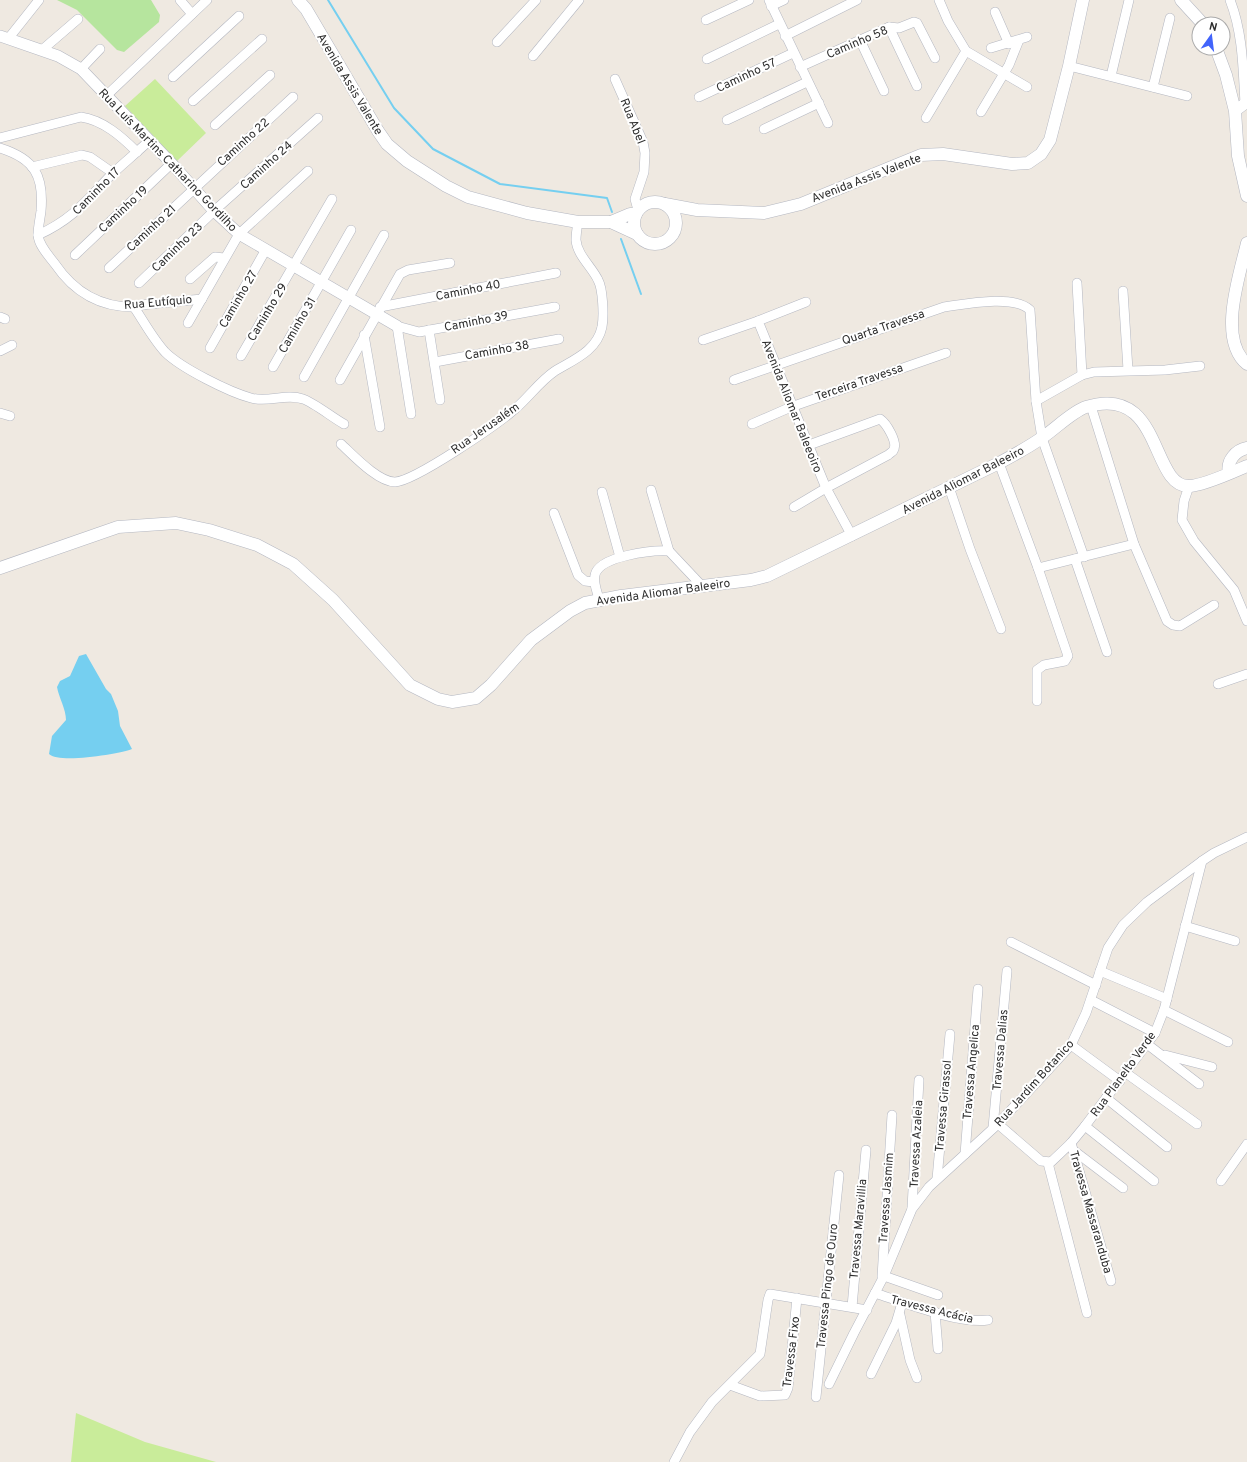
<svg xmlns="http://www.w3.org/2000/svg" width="1247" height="1462" font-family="Overpass,sans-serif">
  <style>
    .green { fill: #b6e59e }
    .pitch { fill: #c9ec9a }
    .water { fill: #75cff0 }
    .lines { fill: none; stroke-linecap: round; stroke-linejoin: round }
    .stream { stroke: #75cff0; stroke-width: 2 }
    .minor-casing { stroke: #b4b7c1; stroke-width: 10 }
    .tertiary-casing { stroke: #b4b7c1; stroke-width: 12 }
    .secondary-casing { stroke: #b4b7c1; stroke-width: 13 }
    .minor { stroke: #fff; stroke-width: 9 }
    .tertiary { stroke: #fff; stroke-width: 11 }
    .secondary { stroke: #fff; stroke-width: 12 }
    .labels { text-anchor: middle; stroke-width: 4; stroke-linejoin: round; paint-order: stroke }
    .street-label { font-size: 12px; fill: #2e2e2e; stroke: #fff }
  </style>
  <rect width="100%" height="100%" fill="#efe9e1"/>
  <polygon class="green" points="57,0 151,0 160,15 159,22 124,52 117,50 77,10"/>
  <g class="pitch">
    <polygon points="155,79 206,133 177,161 125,106"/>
    <polygon points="76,1413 145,1442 216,1462 71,1462"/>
  </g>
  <path class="water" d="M86 654 106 689 111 694 118 711 120 726 132 749C119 754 59 764 49 754L52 736 66 720C66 709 59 698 57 687L60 681 70 676 79 656Z"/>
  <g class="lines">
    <g class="stream">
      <polyline points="328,0 394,108 433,149 500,184 607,198 612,212"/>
      <polyline points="621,239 641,294"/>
    </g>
    <g class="minor-casing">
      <g id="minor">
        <polyline points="180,0 192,14"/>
        <polyline points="769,0 828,123"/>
        <polyline points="939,0 948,21 966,51 1027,87"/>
        <path d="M1230 0C1243 33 1243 69 1245 104"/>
        <polyline points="771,6 784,0"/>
        <polyline points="995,12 1009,44"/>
        <polyline points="706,20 749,0"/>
        <polyline points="889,27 917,86"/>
        <polyline points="785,36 857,0"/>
        <polyline points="8,39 39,0"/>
        <polyline points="860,40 884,91"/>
        <polyline points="497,42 536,0"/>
        <polyline points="991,48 1027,37"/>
        <polyline points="42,50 78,19"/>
        <polyline points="533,56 579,0"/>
        <polyline points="707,59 779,24"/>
        <polyline points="1069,66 1187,96"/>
        <polyline points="800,67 889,27 899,28 914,22 917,23 935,58"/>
        <polyline points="81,69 100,49"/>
        <polyline points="1111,76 1129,0"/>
        <polyline points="173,77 239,16"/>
        <polyline points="615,79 643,142 645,153 644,172 635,199 638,210"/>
        <polyline points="1153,87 1170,18"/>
        <polyline points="107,95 207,0"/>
        <polyline points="699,97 793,53"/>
        <polyline points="193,101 262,39"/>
        <polyline points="981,112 1009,65 1019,40"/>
        <polyline points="926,118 966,51"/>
        <polyline points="727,120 807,82"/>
        <polyline points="215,125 270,75"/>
        <polyline points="764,129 819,103"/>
        <path d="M0 138 81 117C103 120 122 137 137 152"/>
        <path d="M0 148C35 159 44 176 41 211 40 219 38 228 38 235 39 246 49 256 55 264 74 292 99 307 133 307 139 306 145 304 151 304 168 302 185 301 202 299"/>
        <polyline points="32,167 82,155 90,157 113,173"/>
        <path d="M38 235C73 219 86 201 112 174 124 163 137 152 149 141"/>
        <polyline points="75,255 171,164"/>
        <polyline points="109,268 293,97"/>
        <polyline points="190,279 215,257 224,258"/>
        <polyline points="139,283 214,211 318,118"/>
        <polyline points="1077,283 1082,375"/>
        <polyline points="1123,291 1128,370"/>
        <polyline points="806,302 758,321 826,488 852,536"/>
        <path d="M134 307C144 322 153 339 165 352 181 368 229 392 251 398 268 403 286 393 303 399 313 402 333 418 344 424"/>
        <polyline points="380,307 556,273"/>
        <polyline points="0,317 5,319"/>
        <polyline points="188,323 239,234 308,171"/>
        <polyline points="429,330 440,400"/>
        <polyline points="364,335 380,427"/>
        <polyline points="703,340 758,321"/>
        <polyline points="210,348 265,251"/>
        <polyline points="0,351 12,345"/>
        <polyline points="241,356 332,199"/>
        <polyline points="435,362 559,339"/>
        <polyline points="273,367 351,230"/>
        <polyline points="304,377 384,235"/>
        <polyline points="340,380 400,274 408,270 450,263"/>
        <path d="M734 380 944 307C965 304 1014 294 1030 310L1036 401 1042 438 1084 557"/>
        <polyline points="1036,401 1082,375 1094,372 1165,370 1200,366"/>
        <polyline points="1091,406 1134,544 1167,621 1173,625 1180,626 1214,605"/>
        <polyline points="0,413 10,416"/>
        <polyline points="411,414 397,326 419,332 555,307"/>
        <polyline points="752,424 791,407 946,353"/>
        <path d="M341 444C353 455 378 482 395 482 415 481 498 424 515 409 529 397 540 381 555 371 573 360 597 351 602 327 604 316 603 289 598 280 592 267 577 255 576 240 576 234 577 228 578 222"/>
        <polyline points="999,463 1038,568 1134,544"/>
        <polyline points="1189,486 1184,501 1182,520 1194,541 1234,590 1247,621"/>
        <polyline points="949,487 970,549 1001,629"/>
        <polyline points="651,490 669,551"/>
        <polyline points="602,492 620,557"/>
        <path d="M794 507 826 488 888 455C890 453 892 452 893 451 899 443 886 423 880 419L809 445"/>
        <polyline points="554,513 578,575 585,581 594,582"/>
        <polyline points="1075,559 1107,652"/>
        <path d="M599 599C597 591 593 583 595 575 599 556 652 550 669 551L702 586"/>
        <polyline points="1218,684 1247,674"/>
        <polyline points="1037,701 1037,670 1044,665 1065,661 1068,656 1038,568"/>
        <polyline points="1185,926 1235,941"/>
        <polyline points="1011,942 1096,985"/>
        <polyline points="1100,971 1167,999"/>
        <polyline points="1091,1000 1155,1033"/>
        <polyline points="1164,1010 1228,1042"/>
        <polyline points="1147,1044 1199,1084"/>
        <polyline points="1071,1045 1120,1081"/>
        <polyline points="1165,1055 1212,1067"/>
        <polyline points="1126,1073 1197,1124"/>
        <polyline points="1106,1098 1167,1147"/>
        <polyline points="998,1124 1041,1161 1051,1162 1071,1143 1085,1126 1155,1033 1164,1010 1202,861"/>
        <polyline points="1085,1126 1154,1181"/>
        <polyline points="993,1128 1007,971"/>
        <polyline points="1071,1143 1111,1281"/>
        <polyline points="1073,1150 1123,1188"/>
        <polyline points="965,1154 978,989"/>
        <polyline points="1048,1163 1087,1313"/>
        <polyline points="937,1179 950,1034"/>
        <polyline points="1221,1181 1247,1144"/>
        <polyline points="912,1208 919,1080"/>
        <polyline points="884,1276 938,1295"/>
        <polyline points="882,1277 892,1115"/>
        <path d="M875 1293C905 1303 958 1324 988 1320"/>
        <polyline points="852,1307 866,1150"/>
        <polyline points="935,1312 938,1349"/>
        <polyline points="900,1315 910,1360 917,1378"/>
        <polyline points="871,1374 896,1323 902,1303"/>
        <polyline points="829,1384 854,1333 884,1276 912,1209 929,1187 998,1124 1071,1045 1086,1013 1108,948 1123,925 1147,902 1202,861 1214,853 1247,837"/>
        <polyline points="730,1385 760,1396 785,1395 788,1388 797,1298"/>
        <polyline points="816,1397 839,1175"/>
        <polyline points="674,1462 690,1432 712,1402 760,1354 768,1300 770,1294 867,1310"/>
      </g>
    </g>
    <g class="tertiary-casing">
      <g id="tertiary">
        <polyline points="0,36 58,56 81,69 175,167 214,211 239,234 397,326"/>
        <polyline points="1235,111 1247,102"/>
      </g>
    </g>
    <g class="secondary-casing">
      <g id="secondary">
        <polyline points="298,0 306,9 378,131 387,144 407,161 446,186 468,197 527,213 578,222 611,222 637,234"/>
        <polyline points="1181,0 1203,24"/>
        <polyline points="1216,48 1226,75 1235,111 1238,156 1247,196"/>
        <circle cx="655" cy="223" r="21"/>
        <polyline points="665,204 697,210 764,213 801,204 921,155 943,154 1012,164 1028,163 1041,154 1050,140 1069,66 1083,0"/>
        <polyline points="611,222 630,214 636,214"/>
        <path d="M1247 243C1240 274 1217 339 1247 364"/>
        <path d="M1229 473C1226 461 1236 450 1247 448"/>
        <path d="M0 568 118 527 176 523 209 530 257 545 293 564 333 600 410 685 438 699 452 702 476 698 491 685 531 640 570 611 585 603 621 596 751 580 767 576 999 463C1014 455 1029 447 1043 437 1055 429 1073 411 1086 407 1163 383 1150 487 1189 486 1203 486 1233 472 1247 466"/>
      </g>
    </g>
    <use href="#minor" class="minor"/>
    <use href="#tertiary" class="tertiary"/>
    <use href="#secondary" class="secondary"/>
  </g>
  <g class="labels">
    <g class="street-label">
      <text transform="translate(857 42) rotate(-23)" y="4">Caminho 58</text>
      <text transform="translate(746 75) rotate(-25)" y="4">Caminho 57</text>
      <text transform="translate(350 84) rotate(59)" y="4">Avenida Assis Valente</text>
      <text transform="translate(633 121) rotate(68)" y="4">Rua Abel</text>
      <text transform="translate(243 142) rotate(-42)" y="4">Caminho 22</text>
      <text transform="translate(168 160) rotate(46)" y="4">Rua Luís Martins Catharino Gordilho</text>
      <text transform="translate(266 165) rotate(-42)" y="4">Caminho 24</text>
      <text transform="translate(866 178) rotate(-21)" y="4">Avenida Assis Valente</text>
      <text transform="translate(96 191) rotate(-45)" y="4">Caminho 17</text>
      <text transform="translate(123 209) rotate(-43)" y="4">Caminho 19</text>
      <text transform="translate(151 228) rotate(-43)" y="4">Caminho 21</text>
      <text transform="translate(177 247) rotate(-44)" y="4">Caminho 23</text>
      <text transform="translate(468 290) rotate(-11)" y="4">Caminho 40</text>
      <text transform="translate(238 299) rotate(-60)" y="4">Caminho 27</text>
      <text transform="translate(158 302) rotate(-5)" y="4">Rua Eutíquio</text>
      <text transform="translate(267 312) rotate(-59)" y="4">Caminho 29</text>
      <text transform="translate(476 321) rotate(-11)" y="4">Caminho 39</text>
      <text transform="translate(297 325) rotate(-60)" y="4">Caminho 31</text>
      <text transform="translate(883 327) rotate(-19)" y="4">Quarta Travessa</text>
      <text transform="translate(497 350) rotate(-10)" y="4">Caminho 38</text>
      <text transform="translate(859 382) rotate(-19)" y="4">Terceira Travessa</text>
      <text transform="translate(792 406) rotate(68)" y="4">Avenida Aliomar Baleeoiro</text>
      <text transform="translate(485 428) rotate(-35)" y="4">Rua Jerusalém</text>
      <text transform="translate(963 480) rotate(-27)" y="4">Avenida Aliomar Baleeiro</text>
      <text transform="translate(663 592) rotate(-8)" y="4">Avenida Aliomar Baleeiro</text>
      <text transform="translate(1000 1050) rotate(-85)" y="4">Travessa Dalias</text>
      <text transform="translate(971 1072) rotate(-85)" y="4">Travessa Angelica</text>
      <text transform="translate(1123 1074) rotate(-54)" y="4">Rua Planelto Verde</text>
      <text transform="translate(1034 1083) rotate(-48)" y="4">Rua Jardim Botanico</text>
      <text transform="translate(943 1106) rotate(-85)" y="4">Travessa Girassol</text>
      <text transform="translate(916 1144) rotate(-87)" y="4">Travessa Azaleia</text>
      <text transform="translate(886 1198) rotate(-86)" y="4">Travessa Jasmim</text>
      <text transform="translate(1091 1212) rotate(74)" y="4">Travessa Massaranduba</text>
      <text transform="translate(858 1229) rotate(-85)" y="4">Travessa Maravillia</text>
      <text transform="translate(827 1286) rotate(-84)" y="4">Travessa Pingo de Ouro</text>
      <text transform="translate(932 1309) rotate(14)" y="4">Travessa Acácia</text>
      <text transform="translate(791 1352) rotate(-83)" y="4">Travessa Fixo</text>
    </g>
  </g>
  <g transform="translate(1211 36) rotate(14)"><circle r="19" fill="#ffffff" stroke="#ababab"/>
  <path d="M0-3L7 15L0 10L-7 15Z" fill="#4264fb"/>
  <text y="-6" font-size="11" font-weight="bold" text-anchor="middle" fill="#2e2e2e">N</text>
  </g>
</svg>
